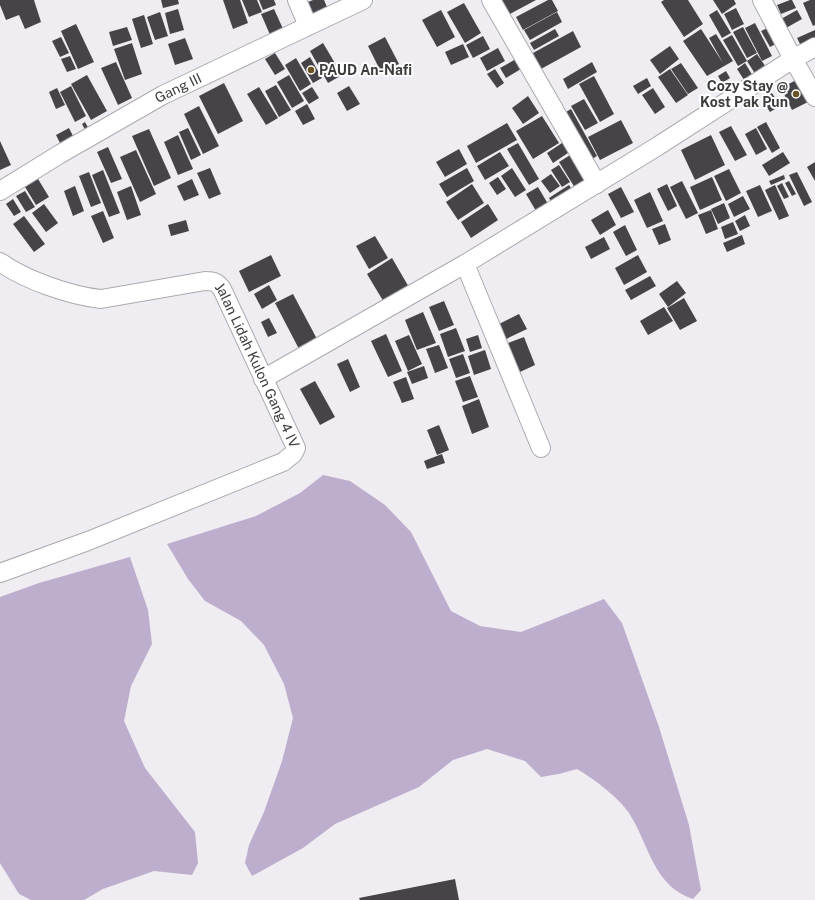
<svg xmlns="http://www.w3.org/2000/svg" width="815" height="900" font-family="'Public Sans',sans-serif">
  <style>
    .water { fill: #beaece }
    .building { fill: #464448 }
    .lines { fill: none; stroke-linecap: round; stroke-linejoin: round }
    .minor-casing { stroke: #acaaae; stroke-width: 20 }
    .minor { stroke: #fff; stroke-width: 18 }
    .poi-dot { fill: #6a5323; stroke: #fff; stroke-width: 1.5 }
    .labels { text-anchor: middle; stroke-width: 4; stroke-linejoin: round; paint-order: stroke }
    .poi-label { font-size: 14px; font-weight: bold; fill: #3d3d3e; stroke: #fff; text-anchor: start }
    .street-label { font-size: 14px; fill: #3d3d3e; stroke: #fff }
  </style>
  <rect width="100%" height="100%" fill="#efedf2"/>
  <g class="water">
    <path d="M323 475 350 481 385 505 411 532 451 611 480 626 521 632 604 599 622 623 659 727 689 825 701 890 693 899C653 886 649 844 629 813 618 797 594 779 577 769L559 774 541 777 525 761 487 749 453 760 419 787 335 824 303 848 252 876 245 863 249 845 264 812 282 761 293 718 284 684 264 645 241 621 205 601 188 579 167 544 256 516 300 493Z"/>
    <polygon points="130,557 148,610 152,644 131,686 124,721 145,768 195,832 198,863 192,875 154,871 103,889 84,900 31,900 19,894 0,863 0,597 39,583"/>
  </g>
  <g class="building">
    <polygon points="0,0 34,0 41,22 25,29 19,15 6,20 0,5"/>
    <polygon points="161,0 178,0 179,4 163,8"/>
    <polygon points="223,0 240,0 248,23 233,29"/>
    <polygon points="242,0 257,0 262,12 249,17"/>
    <polygon points="259,0 274,0 276,5 263,10"/>
    <polygon points="313,0 324,0 330,14 314,20 308,2"/>
    <polygon points="501,0 536,0 508,15"/>
    <polygon points="548,0 552,0 558,11 523,30 516,17"/>
    <polygon points="664,0 688,0 703,24 684,37 661,2"/>
    <polygon points="713,0 734,0 736,4 722,14"/>
    <polygon points="790,0 792,0 796,8 781,14 777,5"/>
    <polygon points="810,0 815,0 815,25 813,26 803,3"/>
    <polygon points="464,3 481,33 465,43 447,12"/>
    <polygon points="736,8 744,24 732,30 724,14"/>
    <polygon points="178,9 184,30 170,34 165,13"/>
    <polygon points="274,9 284,31 271,37 261,14"/>
    <polygon points="441,10 455,37 437,47 422,20"/>
    <polygon points="717,10 731,33 722,38 709,15"/>
    <polygon points="797,10 802,19 786,28 781,19"/>
    <polygon points="160,12 168,36 155,40 147,17"/>
    <polygon points="557,12 562,22 530,40 524,30"/>
    <polygon points="144,15 153,44 141,48 132,19"/>
    <polygon points="755,23 772,56 762,61 745,28"/>
    <polygon points="76,24 94,62 78,69 61,31"/>
    <polygon points="127,27 132,40 113,46 109,32"/>
    <polygon points="743,27 757,53 747,58 733,32"/>
    <polygon points="770,27 779,42 770,47 761,31"/>
    <polygon points="555,29 559,36 534,50 530,43"/>
    <polygon points="701,29 723,63 709,38 716,34 733,61 707,76 683,41"/>
    <polygon points="815,30 815,42 802,48 797,38"/>
    <polygon points="573,31 581,47 541,69 533,53"/>
    <polygon points="732,35 747,61 738,66 723,40"/>
    <polygon points="483,36 490,49 473,58 466,45"/>
    <polygon points="61,37 69,53 60,57 52,41"/>
    <polygon points="385,37 399,64 381,72 368,46"/>
    <polygon points="185,38 193,59 175,65 168,44"/>
    <polygon points="132,43 142,74 125,80 114,49"/>
    <polygon points="323,43 342,75 328,83 310,51"/>
    <polygon points="463,44 469,57 451,65 445,52"/>
    <polygon points="670,46 679,59 660,74 650,60"/>
    <polygon points="498,48 505,61 487,71 480,58"/>
    <polygon points="275,53 285,69 275,75 265,59"/>
    <polygon points="757,54 770,73 759,80 747,61"/>
    <polygon points="70,56 76,69 67,72 61,59"/>
    <polygon points="310,57 322,78 313,83 301,63"/>
    <polygon points="296,58 311,84 300,91 285,65"/>
    <polygon points="516,59 521,69 506,78 500,68"/>
    <polygon points="116,62 132,98 118,105 101,68"/>
    <polygon points="592,62 597,72 568,89 563,79"/>
    <polygon points="681,63 698,88 688,94 671,69"/>
    <polygon points="745,63 756,81 748,86 737,69"/>
    <polygon points="495,69 504,83 497,88 487,74"/>
    <polygon points="670,69 688,95 676,103 658,77"/>
    <polygon points="726,71 730,78 722,83 718,76"/>
    <polygon points="87,75 107,111 91,120 71,84"/>
    <polygon points="289,75 304,101 292,108 277,82"/>
    <polygon points="594,76 614,114 600,122 579,84"/>
    <polygon points="647,78 651,86 638,94 633,86"/>
    <polygon points="800,78 812,100 792,110 781,88"/>
    <polygon points="727,82 735,94 727,99 719,87"/>
    <polygon points="224,83 243,121 218,134 199,96"/>
    <polygon points="276,85 291,110 279,117 265,91"/>
    <polygon points="71,86 86,116 75,122 60,92"/>
    <polygon points="349,86 360,104 347,111 337,93"/>
    <polygon points="259,87 278,118 266,125 247,94"/>
    <polygon points="312,87 319,98 309,104 302,93"/>
    <polygon points="57,88 65,105 56,109 49,92"/>
    <polygon points="653,88 665,107 655,114 642,95"/>
    <polygon points="772,93 780,106 770,112 762,99"/>
    <polygon points="528,96 539,113 523,124 512,108"/>
    <polygon points="584,99 598,123 585,130 571,106"/>
    <polygon points="307,104 315,119 303,125 295,111"/>
    <polygon points="199,106 219,146 203,154 184,114"/>
    <polygon points="571,109 597,156 587,162 561,115"/>
    <polygon points="542,116 559,143 533,159 516,131"/>
    <polygon points="621,120 633,143 600,160 588,137"/>
    <polygon points="85,122 91,133 88,135 82,124"/>
    <polygon points="766,122 780,148 772,153 757,127"/>
    <polygon points="507,123 517,140 476,163 467,146"/>
    <polygon points="731,126 747,155 735,161 719,132"/>
    <polygon points="69,128 75,140 62,147 56,135"/>
    <polygon points="188,128 201,155 191,160 179,132"/>
    <polygon points="756,128 767,149 756,155 745,134"/>
    <polygon points="149,129 171,178 154,186 132,136"/>
    <polygon points="178,135 193,169 178,175 164,142"/>
    <polygon points="711,135 725,165 695,180 681,150"/>
    <polygon points="0,141 11,165 0,170"/>
    <polygon points="565,141 571,151 553,163 547,153"/>
    <polygon points="518,143 539,179 529,185 507,149"/>
    <polygon points="108,147 122,179 111,183 97,152"/>
    <polygon points="459,149 467,164 445,177 436,162"/>
    <polygon points="136,150 156,194 140,202 120,157"/>
    <polygon points="500,152 509,166 485,180 477,166"/>
    <polygon points="575,152 591,179 575,188 559,162"/>
    <polygon points="783,152 790,163 769,176 762,165"/>
    <polygon points="815,162 815,181 807,167"/>
    <polygon points="559,165 570,182 562,187 551,170"/>
    <polygon points="210,168 221,194 209,199 197,173"/>
    <polygon points="467,168 474,181 447,197 439,184"/>
    <polygon points="512,168 526,190 515,197 501,176"/>
    <polygon points="729,169 741,193 726,201 714,176"/>
    <polygon points="103,170 120,213 109,217 92,175"/>
    <polygon points="89,172 101,203 91,207 79,176"/>
    <polygon points="797,172 812,202 804,206 789,175"/>
    <polygon points="551,174 560,186 550,193 541,181"/>
    <polygon points="784,175 785,179 771,185 769,181"/>
    <polygon points="498,177 506,189 497,195 489,183"/>
    <polygon points="712,177 722,200 700,210 690,187"/>
    <polygon points="38,179 49,197 36,205 25,187"/>
    <polygon points="192,179 199,195 184,201 177,186"/>
    <polygon points="682,181 698,213 686,219 670,187"/>
    <polygon points="789,181 796,194 792,196 785,183"/>
    <polygon points="782,183 789,197 784,199 777,186"/>
    <polygon points="472,184 484,203 458,220 446,202"/>
    <polygon points="667,184 677,206 668,211 657,189"/>
    <polygon points="569,185 575,194 555,207 549,198"/>
    <polygon points="760,185 772,211 758,217 746,191"/>
    <polygon points="775,185 789,216 779,220 765,190"/>
    <polygon points="75,186 84,211 73,216 64,191"/>
    <polygon points="131,186 141,215 127,220 117,192"/>
    <polygon points="538,187 551,209 539,216 526,194"/>
    <polygon points="621,187 634,212 621,218 608,194"/>
    <polygon points="25,191 35,207 26,212 16,196"/>
    <polygon points="650,192 663,221 647,228 634,200"/>
    <polygon points="743,196 750,209 734,217 728,204"/>
    <polygon points="13,199 21,212 14,216 6,204"/>
    <polygon points="724,203 730,218 718,224 711,209"/>
    <polygon points="44,204 58,223 46,232 32,213"/>
    <polygon points="488,204 498,220 471,238 461,222"/>
    <polygon points="608,210 616,225 600,235 591,220"/>
    <polygon points="711,210 718,229 706,234 698,215"/>
    <polygon points="103,211 114,238 103,243 91,216"/>
    <polygon points="745,215 750,226 740,231 735,221"/>
    <polygon points="24,216 45,244 34,252 13,224"/>
    <polygon points="186,220 189,231 171,236 168,225"/>
    <polygon points="733,222 738,234 725,239 721,227"/>
    <polygon points="665,224 671,240 659,245 652,229"/>
    <polygon points="625,225 637,250 626,256 613,232"/>
    <polygon points="742,235 745,244 727,252 723,243"/>
    <polygon points="375,236 388,258 369,269 356,246"/>
    <polygon points="604,237 610,249 591,259 585,247"/>
    <polygon points="271,255 281,276 249,292 239,271"/>
    <polygon points="638,255 647,272 624,285 615,268"/>
    <polygon points="392,258 410,289 385,304 367,274"/>
    <polygon points="650,276 656,286 631,300 625,290"/>
    <polygon points="677,281 686,293 668,307 659,294"/>
    <polygon points="269,285 277,300 262,309 254,294"/>
    <polygon points="293,294 317,339 299,349 275,303"/>
    <polygon points="684,298 697,321 680,330 667,308"/>
    <polygon points="444,301 454,325 439,331 429,307"/>
    <polygon points="664,307 673,321 648,335 640,321"/>
    <polygon points="423,312 436,343 417,350 405,320"/>
    <polygon points="519,314 527,329 504,340 497,325"/>
    <polygon points="269,318 277,333 268,337 261,322"/>
    <polygon points="456,328 465,351 448,357 440,334"/>
    <polygon points="386,334 402,371 388,377 371,341"/>
    <polygon points="409,335 422,364 408,371 395,341"/>
    <polygon points="478,335 482,348 470,352 466,339"/>
    <polygon points="524,337 535,365 520,372 508,343"/>
    <polygon points="439,345 448,368 435,373 426,349"/>
    <polygon points="485,350 491,369 474,375 468,356"/>
    <polygon points="463,354 470,373 456,378 449,359"/>
    <polygon points="348,359 360,387 350,392 337,364"/>
    <polygon points="424,366 428,378 412,384 407,372"/>
    <polygon points="470,376 478,397 463,402 455,381"/>
    <polygon points="406,377 414,399 402,403 393,382"/>
    <polygon points="315,381 335,417 320,425 300,389"/>
    <polygon points="479,399 489,427 472,434 462,406"/>
    <polygon points="439,425 449,450 437,455 427,430"/>
    <polygon points="442,454 445,463 427,469 424,461"/>
    <polygon points="455,879 459,900 360,900 359,898"/>
  </g>
  <g class="lines">
    <g class="minor-casing">
      <g id="minor">
        <polyline points="297,0 308,26"/>
        <polyline points="491,0 597,184"/>
        <polyline points="762,0 793,59 815,97"/>
        <path id="s1" d="M0 191 60 154 163 95 363 0"/>
        <path id="s2" d="M0 262C25 280 71 296 101 299L205 281C214 281 217 282 222 289L296 448 293 454 283 462 88 541 0 573"/>
        <polyline points="465,264 541,448"/>
        <polyline points="263,379 465,264 658,146 793,59 815,47"/>
      </g>
    </g>
    <use href="#minor" class="minor"/>
  </g>
  <g class="poi-dot">
    <circle cx="311" cy="70" r="4"/>
    <circle cx="796" cy="94" r="4"/>
  </g>
  <g class="labels">
    <g class="poi-label">
      <text x="319" y="75">PAUD An-Nafi</text>
      <text x="788" y="91" text-anchor="end">Cozy Stay @<tspan x="788" dy="16">Kost Pak Pun</tspan></text>
    </g>
    <g class="street-label">
      <text dy="5" stroke="none"><textPath href="#s1" startOffset="206">Gang III</textPath></text>
      <text dy="5" stroke="none"><textPath href="#s2" startOffset="318">Jalan Lidah Kulon Gang 4 IV</textPath></text>
    </g>
  </g>
</svg>
